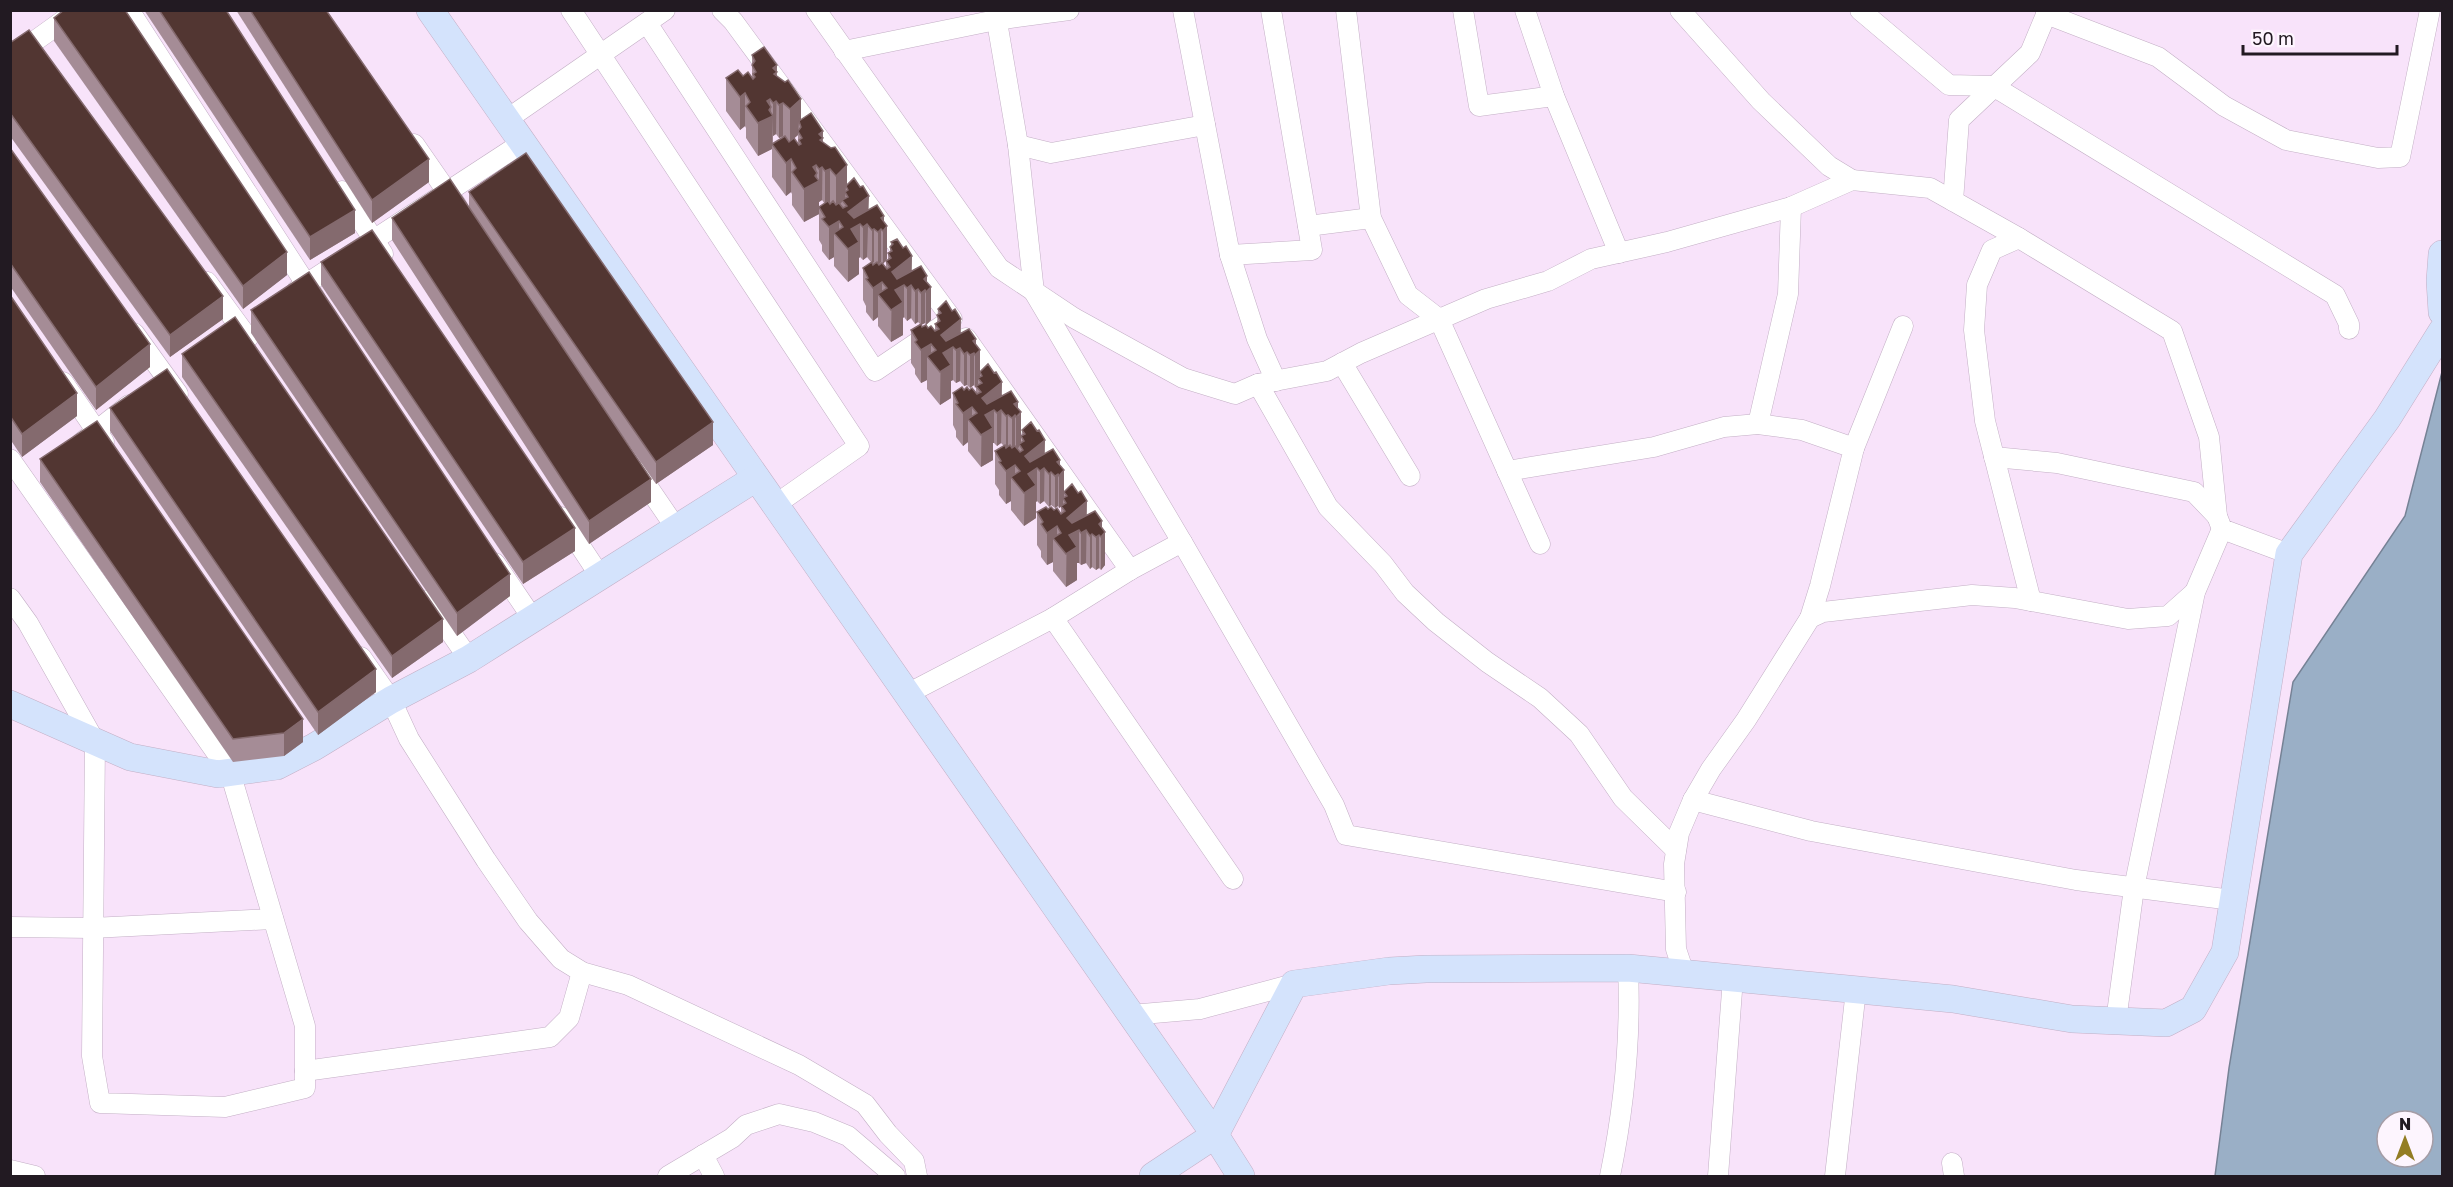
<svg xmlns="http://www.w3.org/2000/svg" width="2453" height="1187" font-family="'Golos Text',sans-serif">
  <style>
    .water { fill: #9aafc6; stroke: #768295; stroke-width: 1.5; fill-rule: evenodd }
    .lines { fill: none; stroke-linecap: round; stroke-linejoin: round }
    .street-casing { stroke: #c3afc5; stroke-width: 21 }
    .secondary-casing { stroke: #c3afc5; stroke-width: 28 }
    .street { stroke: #fff; stroke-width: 20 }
    .secondary { stroke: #d4e3fc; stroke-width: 27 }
    .wall { fill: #a58c96; fill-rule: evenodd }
    .shaded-wall { fill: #846a6e }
    .building { fill: #523632; stroke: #846a6e; stroke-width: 1.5 }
  </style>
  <rect width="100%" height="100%" fill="#f8e3fa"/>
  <path class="water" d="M2442 372V1176H2215L2229 1068 2293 682 2405 516ZM2387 1121H2423V1157H2387Z"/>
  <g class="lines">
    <g class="street-casing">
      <g id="street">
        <polyline points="129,10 315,298"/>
        <polyline points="571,10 859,446 775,505"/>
        <polyline points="816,10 999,268 1074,318 1183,378 1235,394 1258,384 1327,371 1361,353 1486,299 1548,281 1591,259 1667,242 1791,207 1852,180 1930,188 2019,238 2172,331 2209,437 2217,516 2222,529 2289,554"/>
        <polyline points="1183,10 1230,255"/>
        <polyline points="1271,10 1312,250 1230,255 1257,339 1276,381"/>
        <polyline points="1346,10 1371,218 1408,295 1439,319 1540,544"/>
        <polyline points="1463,10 1479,106 1554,96"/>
        <polyline points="1525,10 1554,96 1619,253"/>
        <polyline points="1680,10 1761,101 1829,166 1852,180"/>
        <polyline points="1860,10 1949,85 1993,86 2335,295 2349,324 2349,329"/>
        <polyline points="2046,14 2158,57 2224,106 2286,140 2378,158 2400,157 2430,10"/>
        <polyline points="647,23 875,371 952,319 733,21 722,10"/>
        <polyline points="32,43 78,10"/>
        <polyline points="844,51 996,20 1069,10"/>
        <polyline points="506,120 665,10"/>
        <polyline points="414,144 457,206"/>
        <polyline points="1018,145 1051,153 1205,125"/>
        <polyline points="342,191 383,254"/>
        <polyline points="1953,201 1959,120 2030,53 2048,10"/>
        <polyline points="1308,226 1371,218"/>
        <polyline points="2019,238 1992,250 1977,285 1974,330 1985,421 2031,601"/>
        <polyline points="207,282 248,338"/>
        <polyline points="297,290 522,143"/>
        <polyline points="134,333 178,394"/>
        <polyline points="966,338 1130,570"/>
        <polyline points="1342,363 1410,476"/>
        <polyline points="63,382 104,442"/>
        <polyline points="1258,384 1328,507 1383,564 1405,593 1436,622 1487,662 1540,698 1579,734 1623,798 1676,850"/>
        <polyline points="1758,424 1788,294 1791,207"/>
        <polyline points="81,443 129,405"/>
        <polyline points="1854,448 1903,326"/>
        <polyline points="1994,457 2057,463 2194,492 2217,516"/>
        <polyline points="10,459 230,772 305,1026 305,1088 225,1107 100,1103 92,1056 95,742 28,623 10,598"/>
        <polyline points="637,471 676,528"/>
        <polyline points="1507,471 1654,447 1724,427 1758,424 1802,430 1854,448 1820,586 1810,618 1746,720 1711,769 1693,800 1679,833 1674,864 1676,949 1684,973"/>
        <polyline points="561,517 600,576"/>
        <polyline points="1182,542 1334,805 1346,835 1676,892"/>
        <polyline points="495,563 533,619"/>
        <polyline points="428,600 469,659"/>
        <polyline points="1053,618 1233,879"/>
        <polyline points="1810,618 1823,612 1972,595 2015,598 2128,619 2168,616 2195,592"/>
        <polyline points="361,657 391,700 409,739 486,860 528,921 561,959 582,972 628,985 799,1065 865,1104 888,1134 914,1161 917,1176"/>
        <polyline points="907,694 1053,618 1130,570 1182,542 1034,292 1018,145 995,10"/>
        <polyline points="1693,800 1811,831 2076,880 2232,900"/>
        <polyline points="10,927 92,928 273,919"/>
        <polyline points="1131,1015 1200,1009 1294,984"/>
        <polyline points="2116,1021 2134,888 2195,592 2222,529"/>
        <polyline points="305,1071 550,1037 569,1018 582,972"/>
        <polyline points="703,1155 714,1176"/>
        <polyline points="1952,1163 1954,1176"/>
        <polyline points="10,1170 35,1176"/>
        <polyline points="668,1176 732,1138 746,1125 779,1114 814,1122 848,1136 895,1176"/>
        <path d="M1610 1176C1624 1108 1631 1037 1628 968"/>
        <polyline points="1718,1176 1733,978"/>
        <polyline points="1835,1176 1856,990"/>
      </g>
    </g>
    <g class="secondary-casing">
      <g id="secondary">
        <polyline points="430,10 1215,1135 1241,1176"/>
        <polyline points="2442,254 2440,281 2442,312"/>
        <polyline points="10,704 130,757 218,774 277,766 314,747 391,700 469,659 756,478"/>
        <polyline points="1153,1176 1215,1135 1294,984 1389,971 1426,969 1628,968 1953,999 2072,1019 2166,1023 2193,1009 2225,952 2289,554 2387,419 2442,331"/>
      </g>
    </g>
    <use href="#street" class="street"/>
    <use href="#secondary" class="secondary"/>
  </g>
  <g class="wall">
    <polygon points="144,10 226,10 355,233 310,260"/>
    <polygon points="236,10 326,10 429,182 372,223"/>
    <polygon points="54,18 287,275 243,309 54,41"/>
    <polygon points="10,43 223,319 170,357 10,136"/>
    <path d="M752 55 777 76 801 120 823 142 847 185 869 210 884 222 887 259 883 264 886 268V261L888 260V253L890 252V247L891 245V242L912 271 927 283 931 320 926 325 925 323 921 325 922 327 928 328 935 331V324L937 323 938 309 961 333 976 345 980 372 1002 395 1018 408 1021 443 1022 430 1045 454 1060 466 1064 492 1087 515 1102 528 1105 565 1101 570 1099 568 1096 570 1092 567 1090 569 1086 563 1081 565 1079 563H1077V580L1066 587 1053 571V562L1047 565 1041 557V551L1037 545V512L1048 509 1054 510 1061 513V507L1059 508 1058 506 1055 508 1051 505 1049 507 1044 501 1040 504 1037 501 1036 502V518L1024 526 1011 510V501L1006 504 999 495V490L995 484V451L1004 446 1001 443 997 446 994 443H993V460L981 467 968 451V442L963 446 956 437V431L953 425V393L964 390H969L976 393V386L975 388 974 385 970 388 967 385 964 386 960 381 956 383 953 380 951 381V398L940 405 927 389V380L921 383 915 374V369L911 363V330L920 324 918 322 915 324 911 318 907 321 904 317 903 318V335L891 342 878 326V317L873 321 866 312V306L863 300V268L871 262 867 257 863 260 860 257 859 258V274L848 282 834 266V257L829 260 822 251V245L819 240V207L825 204 822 200 819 202V201V214L804 222 792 205V194L791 192 786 196 772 177V149L758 156 746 138V128L745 126 740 130 726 111V78L743 76 752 77ZM776 134 779 138 784 137 773 144V135V136ZM798 135V144L793 139Z"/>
    <polygon points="10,148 150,367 96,410 10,286"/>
    <polygon points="469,192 713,445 656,484 610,418 651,502 589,544 392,240 392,218 469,208"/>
    <polygon points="321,262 575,551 523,584 321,285"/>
    <polygon points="10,295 77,416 22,457 10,439"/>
    <polygon points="251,310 510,596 457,636 251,333"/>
    <polygon points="182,354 443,642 392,678 182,377"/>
    <polygon points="110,408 376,692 318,735 110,431"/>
    <polygon points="40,459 303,742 284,756 233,762 40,482"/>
  </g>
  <g class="shaded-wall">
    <polygon points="777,65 776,134 773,136 773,68"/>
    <polygon points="745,93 745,126 740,130 740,97"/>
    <polygon points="770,99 771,116 773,116 772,149 758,156 758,123 767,101"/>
    <polygon points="801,99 801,127 799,121 798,135 790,142 790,109"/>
    <polygon points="783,103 783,136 779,138 779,105"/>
    <polygon points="823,131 822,200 819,202 819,134"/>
    <polygon points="429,159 429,182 372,223 372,200"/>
    <polygon points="791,159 791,192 786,196 786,163"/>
    <polygon points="816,165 817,182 819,181 819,214 804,222 804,189 813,167"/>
    <polygon points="847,165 847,188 846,186 845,200 842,200 842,202 836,208 836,176"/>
    <polygon points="830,169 830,202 825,204 825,171"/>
    <polygon points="869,196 867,257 863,260 863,227 860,224 860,257 859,258 859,274 848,282 848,212"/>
    <polygon points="355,210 355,233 310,260 310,237"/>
    <polygon points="884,216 884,230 887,226 887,259 883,264 883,231 881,229 881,262 878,265 878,232 881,218"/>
    <polygon points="839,221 839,238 834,233 834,257 829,260 829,227"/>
    <polygon points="874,229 874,262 872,263 872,230"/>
    <polygon points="287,252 287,275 243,309 243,286"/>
    <polygon points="912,256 911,318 907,321 907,288 904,285 904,317 903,318 903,335 891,342 892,272"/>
    <polygon points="927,276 927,291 931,287 931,320 926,325 926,292 925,290 925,323 921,325 921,293 924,279"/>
    <polygon points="882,282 882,299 878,294 878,317 873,321 873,288"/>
    <polygon points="918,289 918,322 915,324 915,291"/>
    <polygon points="223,296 223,319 170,357 170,335"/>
    <polygon points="961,319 960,381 956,383 956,350 953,347 953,380 951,381 951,398 940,405 941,335"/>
    <polygon points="976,339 976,354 980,350 980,380 978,378 978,384 975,388 975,355 974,353 974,385 970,388 970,355 973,341"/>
    <polygon points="150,344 150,367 96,410 96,387"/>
    <polygon points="931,344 931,361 927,356 927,380 921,383 921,350"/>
    <polygon points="967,352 967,385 964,386 964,354"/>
    <polygon points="1002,382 1001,443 997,446 997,413 994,410 994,443 993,443 993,460 981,467 982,398"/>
    <polygon points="77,393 77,416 22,457 22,434"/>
    <polygon points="1018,402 1018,416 1021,412 1021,445 1019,444 1019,447 1016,450 1016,417 1015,415 1015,448 1012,450 1012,418 1014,404"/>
    <polygon points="972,407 972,424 968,419 968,442 963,446 963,413"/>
    <polygon points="1008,415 1008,447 1006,449 1006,416"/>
    <polygon points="713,422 713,445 656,484 656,462"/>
    <polygon points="1045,440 1044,501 1040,504 1040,471 1037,468 1037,501 1036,502 1036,518 1024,526 1025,456"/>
    <polygon points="1060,460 1060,475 1064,470 1064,500 1063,498 1063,505 1059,508 1059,476 1058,474 1058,506 1055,508 1055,476 1057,462"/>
    <polygon points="1015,465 1015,482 1011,477 1011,501 1006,504 1006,471"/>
    <polygon points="1051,472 1051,505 1049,507 1049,474"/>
    <polygon points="651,479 651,502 589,544 589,521"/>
    <polygon points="1087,501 1086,563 1081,565 1081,533 1079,530 1079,563 1077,563 1077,580 1066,587 1067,518"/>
    <polygon points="1102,521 1102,536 1105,532 1105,565 1101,570 1101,537 1099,535 1099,568 1096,570 1096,537 1099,524"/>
    <polygon points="1057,526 1057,543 1053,538 1053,562 1047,565 1047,533"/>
    <polygon points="575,528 575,551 523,584 523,562"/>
    <polygon points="1092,534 1092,567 1090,569 1090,536"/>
    <polygon points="510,574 510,596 457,636 457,613"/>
    <polygon points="443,619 443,642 392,678 392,656"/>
    <polygon points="376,669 376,692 318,735 318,712"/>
    <polygon points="303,719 303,742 284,756 284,733"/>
  </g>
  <g class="building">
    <polygon points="64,10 125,10 287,252 243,286 54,18"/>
    <polygon points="159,10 226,10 355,210 310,237"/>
    <polygon points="250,10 326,10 429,159 372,200"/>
    <polygon points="29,30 223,296 170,335 10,113 10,43"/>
    <polygon points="764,47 777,65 773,68 777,72 774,74 785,82 788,80 801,99 790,109 783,103 779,105 776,101 773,103 770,99 767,101 771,107 769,110 773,116 758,123 746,106 750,102 745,93 740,97 726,78 738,70 743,76 748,72 753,79 755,77 753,74 756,72 752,65 755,61 752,55"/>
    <polygon points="811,113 823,131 819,134 823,138 820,140 831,148 835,147 847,165 836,176 830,169 825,171 822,167 819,169 816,165 813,167 817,173 815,176 819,181 804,189 792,172 796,168 791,159 786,163 772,144 785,136 789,142 794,138 799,145 801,144 799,140 802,138 798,131 801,127 799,121"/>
    <polygon points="10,148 150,344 96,387 10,263"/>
    <polygon points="526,153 713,422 656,462 469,192"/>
    <polygon points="854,178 860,187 863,186 869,196 848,212 854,218 877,205 884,216 881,218 887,226 883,231 881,229 878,232 874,229 872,230 867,224 863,227 860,224 851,229 859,242 848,249 834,233 843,227 839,221 829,227 822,219 825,217 819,207 828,201 830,204 833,201 836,205 839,203 843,208 847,206 842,200 848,197 845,192 848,190 846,186"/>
    <polygon points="450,179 651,479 589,521 392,218"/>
    <polygon points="372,230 575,528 523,562 321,262"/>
    <polygon points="897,239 903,248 906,246 912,256 892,272 897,279 921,266 927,276 924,279 931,287 926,292 925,290 921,293 918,289 915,291 911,285 907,288 904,285 895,290 903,302 891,310 878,294 887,288 882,282 873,288 866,279 868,278 863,268 872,262 873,265 877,262 879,265 882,263 887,269 890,267 886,261 891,258 888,253 892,251 890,247 893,244 891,242"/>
    <polygon points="309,272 510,574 457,613 251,310"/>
    <polygon points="10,295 77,393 22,434 10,416"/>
    <polygon points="946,301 952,311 955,309 961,319 941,335 946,341 969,329 976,339 973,341 980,350 975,355 974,353 970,355 967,352 964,354 960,348 956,350 953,347 943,353 951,365 940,372 927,356 936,350 931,344 921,350 915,342 917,340 911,330 921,324 922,327 926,325 928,328 931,326 935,331 939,329 935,324 940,321 937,315 941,313 938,309"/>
    <polygon points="235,317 443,619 392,656 182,354"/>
    <polygon points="988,364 994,373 996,372 1002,382 982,398 987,404 1011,391 1018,402 1014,404 1021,412 1016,417 1015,415 1012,418 1008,415 1006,416 1001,410 997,413 994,410 985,415 993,428 981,435 968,419 977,413 972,407 963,413 956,404 958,403 953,393 962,387 964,390 967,387 969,390 972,388 977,394 981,392 976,386 982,383 978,378 982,376 980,372"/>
    <polygon points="167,369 376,669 318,712 110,408"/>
    <polygon points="97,421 303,719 284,733 233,739 40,459"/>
    <polygon points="1031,422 1037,431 1039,430 1045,440 1025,456 1030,462 1053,449 1060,460 1057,462 1064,470 1059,476 1058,474 1055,476 1051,472 1049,474 1044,468 1040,471 1037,468 1028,474 1036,485 1024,493 1011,477 1020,471 1015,465 1006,471 999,462 1001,461 995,451 1005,445 1006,448 1010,445 1012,448 1015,446 1020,452 1023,450 1019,444 1024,441 1021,436 1025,434 1022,430"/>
    <polygon points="1072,484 1078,493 1081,491 1087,501 1067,518 1072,523 1095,511 1102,521 1099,524 1105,532 1101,537 1099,535 1096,537 1092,534 1090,536 1086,530 1081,533 1079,530 1069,535 1077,547 1066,554 1053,538 1061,533 1057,526 1047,533 1041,524 1043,522 1037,512 1046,507 1048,509 1051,507 1054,510 1057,508 1061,514 1065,511 1061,506 1066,503 1063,498 1067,496 1064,492"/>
  </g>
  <rect width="2453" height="1187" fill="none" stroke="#221a22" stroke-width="24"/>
  <g transform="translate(2405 1139)"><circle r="28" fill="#fdf5fe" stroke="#a59da6" stroke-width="1.5"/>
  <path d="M0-4.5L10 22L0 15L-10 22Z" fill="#937d24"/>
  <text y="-9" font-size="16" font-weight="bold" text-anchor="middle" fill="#221a22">N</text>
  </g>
  <path d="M2243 45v9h154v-9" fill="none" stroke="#221a22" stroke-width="3"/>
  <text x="2252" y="45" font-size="18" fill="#221a22" stroke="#fdf5fe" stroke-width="4.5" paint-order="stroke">50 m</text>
</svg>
